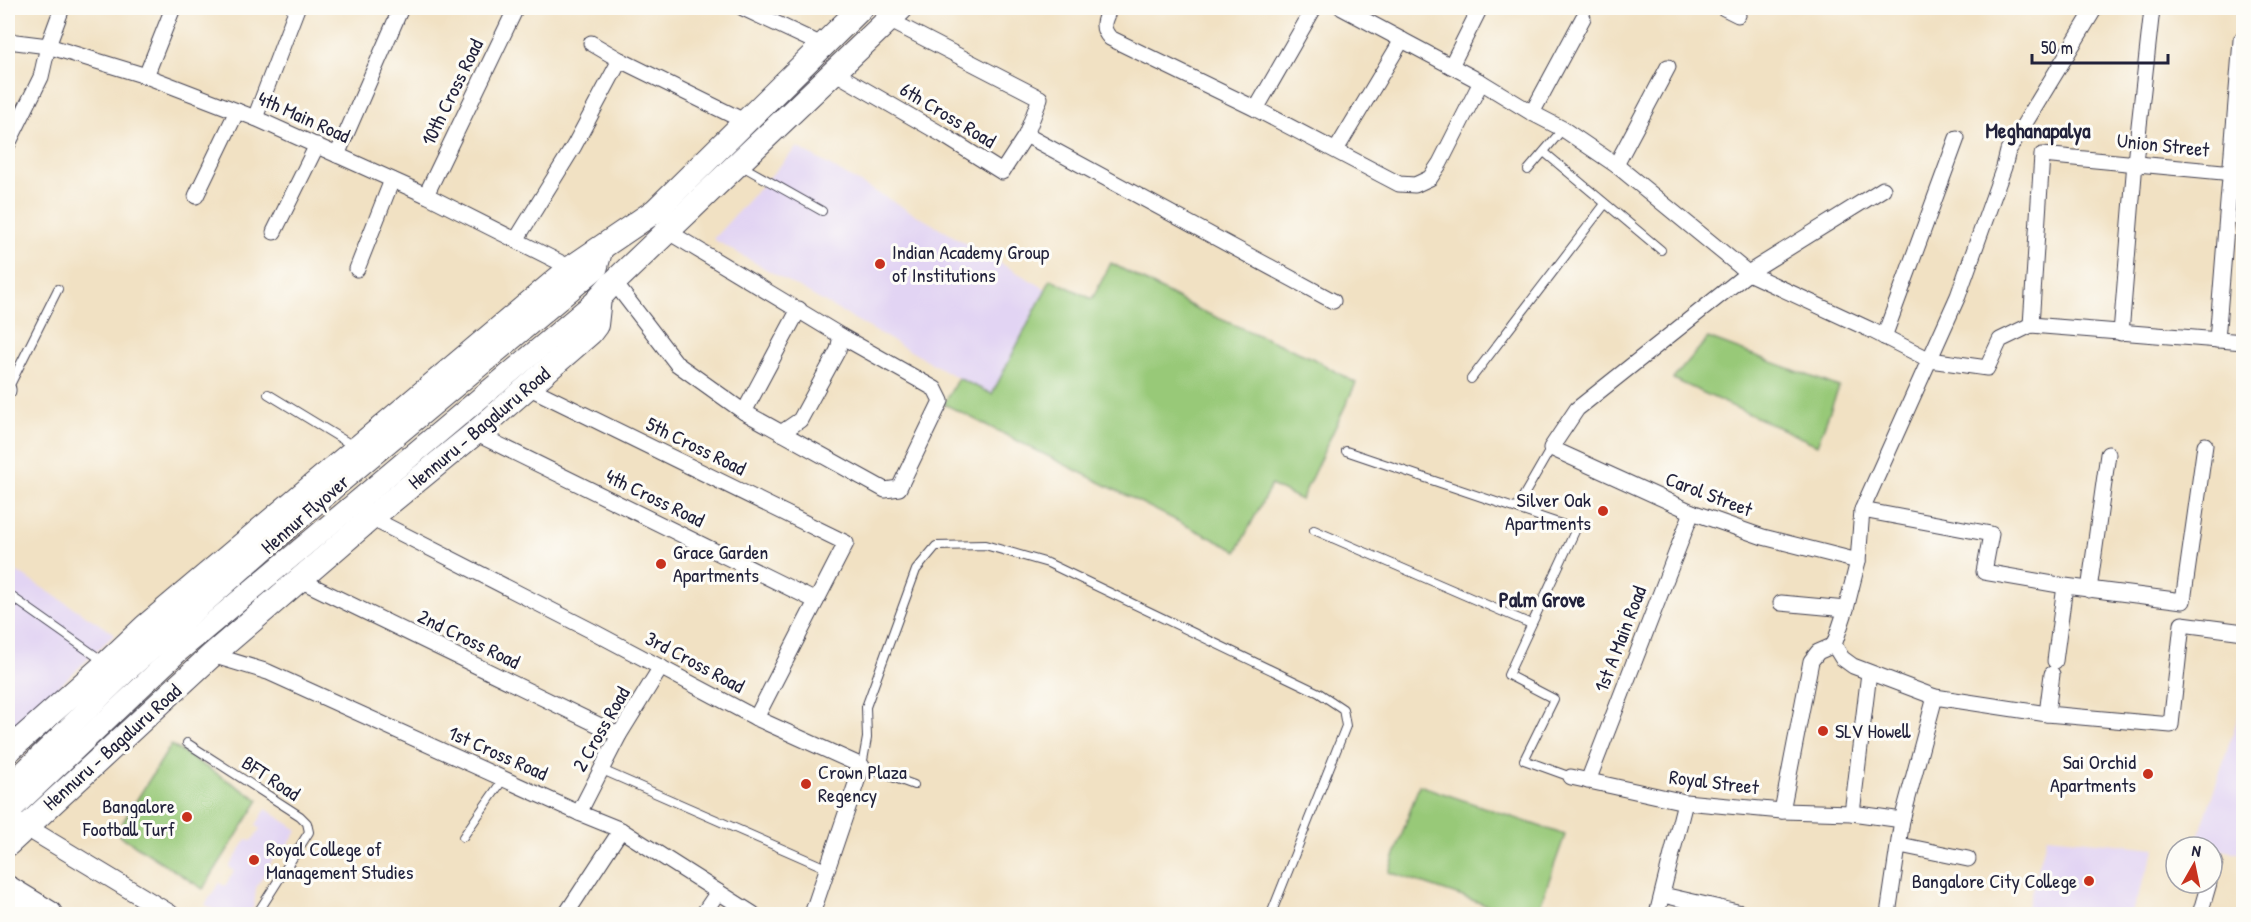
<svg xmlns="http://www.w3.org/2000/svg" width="2251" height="922" font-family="'Patrick Hand',sans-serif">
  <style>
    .built { fill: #e2d4f3 }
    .green { fill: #98c978; stroke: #5d765a; stroke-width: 1.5 }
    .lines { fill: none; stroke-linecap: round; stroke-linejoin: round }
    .service-casing { stroke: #413f4f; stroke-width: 10 }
    .minor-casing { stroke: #413f4f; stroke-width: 17 }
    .tertiary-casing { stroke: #413f4f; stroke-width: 20 }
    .secondary-casing { stroke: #413f4f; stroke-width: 23 }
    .primary-casing { stroke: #413f4f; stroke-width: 26 }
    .trunk-casing { stroke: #413f4f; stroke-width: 28 }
    .service { stroke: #fff; stroke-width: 8 }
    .minor { stroke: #fff; stroke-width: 15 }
    .tertiary { stroke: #fff; stroke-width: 18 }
    .secondary { stroke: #fff; stroke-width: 21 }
    .primary { stroke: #fff; stroke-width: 24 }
    .trunk { stroke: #fff; stroke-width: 26 }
    .poi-dot { fill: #c8321e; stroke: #fdfcf7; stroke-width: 2 }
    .labels { text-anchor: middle; stroke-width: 6; stroke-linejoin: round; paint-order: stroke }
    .street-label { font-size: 20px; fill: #22223b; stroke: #fdfcf7 }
    .poi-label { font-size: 20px; fill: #22223b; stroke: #fdfcf7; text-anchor: start }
    .neighbourhood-label { font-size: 21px; font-weight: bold; fill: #22223b; stroke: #fdfcf7 }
  </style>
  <rect width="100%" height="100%" fill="#fdfcf7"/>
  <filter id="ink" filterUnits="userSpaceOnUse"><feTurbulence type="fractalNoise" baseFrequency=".0167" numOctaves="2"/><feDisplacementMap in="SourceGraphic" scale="12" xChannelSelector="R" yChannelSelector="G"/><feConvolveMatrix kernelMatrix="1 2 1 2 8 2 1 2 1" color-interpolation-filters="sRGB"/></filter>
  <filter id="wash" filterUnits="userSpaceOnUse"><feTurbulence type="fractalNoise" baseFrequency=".008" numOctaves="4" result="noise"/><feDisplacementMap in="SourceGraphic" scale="24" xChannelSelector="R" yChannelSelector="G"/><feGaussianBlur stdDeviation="1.35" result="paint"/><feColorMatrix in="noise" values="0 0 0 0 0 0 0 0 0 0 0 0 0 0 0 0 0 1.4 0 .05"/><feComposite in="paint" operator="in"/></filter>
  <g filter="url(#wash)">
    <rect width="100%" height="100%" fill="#f1e1c3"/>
    <g class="built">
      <polygon points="797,147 1046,289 992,395 958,378 713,239"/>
      <polygon points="8,566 115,634 8,734"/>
      <polygon points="2243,702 2244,854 2243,854 2196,845"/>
      <polygon points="266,809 298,830 286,848 277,852 256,888 254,906 248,914 221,914 205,905 219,883 225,886 234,871 229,867 247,839 252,841 260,829 256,825"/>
      <polygon points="2047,837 2156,848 2131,914 2025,914"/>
    </g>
    <g class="green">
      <polygon points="1111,263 1197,309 1312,358 1356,383 1301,500 1271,485 1237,551 944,404 958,378 992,394 1051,279 1092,299"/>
      <polygon points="1708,338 1839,387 1817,445 1673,379"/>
      <polygon points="171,745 259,800 203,889 116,833"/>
      <polygon points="1419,785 1565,835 1537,914 1513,914 1389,872"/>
    </g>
  </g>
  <g filter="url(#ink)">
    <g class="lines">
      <g class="service-casing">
        <g id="service">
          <polyline points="1544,152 1661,250"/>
          <polyline points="742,166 822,211"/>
          <polyline points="1528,170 1563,129"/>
          <polyline points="1471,379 1605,204"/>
          <polyline points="8,389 58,289"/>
          <polyline points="268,394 355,447"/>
          <polyline points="1346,451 1576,529 1508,675 1554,699 1524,760 1571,777"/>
          <polyline points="1517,507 1551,448"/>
          <polyline points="1314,530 1531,624"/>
          <polyline points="8,594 103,661"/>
          <polyline points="187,743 300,816 307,823 309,832 257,914"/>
          <polyline points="600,769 826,868"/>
          <polyline points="914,785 862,766 867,738 866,707 916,570 936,546 985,545 1048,563 1319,693 1343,709 1346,726 1271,914"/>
          <polyline points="463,837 504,778"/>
        </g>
      </g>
      <g class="minor-casing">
        <g id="minor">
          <polyline points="743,8 822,45"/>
          <path d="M1110 8C1104 20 1100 27 1110 38L1256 109 1399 184 1415 185 1430 178 1440 163 1481 82"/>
          <polyline points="1342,8 1481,82 1532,113 1563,129 1616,165 1748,273 1871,330 1930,360 1987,368 2000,340 2031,325 2244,342"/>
          <polyline points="1724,8 1738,15"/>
          <polyline points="2095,8 2008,151 2004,167 1958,296 1862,510 1858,561 1846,609 1834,645 1842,658 1853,666 1935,697 2047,714 2171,725 2182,624 2244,632"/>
          <polyline points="8,41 48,46 146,76 255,118 426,195 571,268"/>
          <polyline points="591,43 620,60"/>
          <polyline points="1451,66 1480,8"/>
          <polyline points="834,72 943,135 1002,172 1026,135 1040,98 887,19"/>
          <polyline points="146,76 173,8"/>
          <polyline points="1256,109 1314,8"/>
          <polyline points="1532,113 1583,18"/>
          <polyline points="255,118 297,8"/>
          <polyline points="1026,135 1333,301"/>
          <polyline points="8,144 41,77 48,46 62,8"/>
          <polyline points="1336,150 1402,40"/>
          <polyline points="337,155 401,8"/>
          <polyline points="1616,165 1668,67"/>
          <polyline points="426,195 516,8"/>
          <polyline points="196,196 237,111"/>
          <polyline points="274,232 317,145"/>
          <polyline points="516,240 574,146 620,60 744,121"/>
          <polyline points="357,269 392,180"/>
          <polyline points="614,282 677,364 744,412 885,490 899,488 941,401 935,389 841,336 667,231"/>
          <polyline points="2031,325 2042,155 2244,174"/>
          <polyline points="2121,333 2135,162 2152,9"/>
          <polyline points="1884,337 1957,138"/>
          <polyline points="2217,340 2241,40"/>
          <polyline points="528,387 846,543 756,718"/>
          <polyline points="8,391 8,389"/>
          <polyline points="744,412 799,309"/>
          <polyline points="475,433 816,601"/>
          <polyline points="781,433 800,420 838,350 841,336"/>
          <polyline points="1862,510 1991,534 1984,572 2065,586 2183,601 2205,445"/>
          <polyline points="371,518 594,632 756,718 862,766 812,914"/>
          <polyline points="1858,561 1763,537 1692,512 1551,448 1577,409 1748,273 1883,189"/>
          <polyline points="300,580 619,735"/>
          <polyline points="2089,590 2108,454"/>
          <polyline points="1781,603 1846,609"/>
          <polyline points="212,655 268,672 579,813 621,830 753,914"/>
          <polyline points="2055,661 2065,586"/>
          <polyline points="2047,714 2052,674"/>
          <polyline points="1571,777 1685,802 1782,811 1852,813 1902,820"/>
          <polyline points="1588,781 1692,512"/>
          <polyline points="1782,811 1811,661 1818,652 1834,645"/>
          <polyline points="579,813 619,735 661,667"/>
          <polyline points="1852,813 1869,673"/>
          <polyline points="1900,845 1968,859"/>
          <polyline points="2212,874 2215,862"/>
          <polyline points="1663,895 1746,914"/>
          <polyline points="566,914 621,830"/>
          <polyline points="703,914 718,892"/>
          <polyline points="1657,914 1685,802"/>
          <polyline points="1888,914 1902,820 1935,697"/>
          <polyline points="2200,914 2209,883"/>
        </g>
      </g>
      <g class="tertiary-casing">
        <polyline id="tertiary" points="18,822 170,914"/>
      </g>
      <g class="secondary-casing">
        <g id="secondary">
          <polyline points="8,787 128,670 341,482 597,268 603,246"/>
          <polyline points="8,813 178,652 599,298"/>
        </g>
      </g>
      <g class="primary-casing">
        <g id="primary">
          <polyline points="8,751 107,663 145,627 571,268 655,211 861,8"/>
          <polyline points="8,844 212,655 371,518 475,433 590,333 596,325 599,298 609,287 901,8"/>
        </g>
      </g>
      <g class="trunk-casing">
        <polyline id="trunk" points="8,889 49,914"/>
      </g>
      <use href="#service" class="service"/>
      <use href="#minor" class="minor"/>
      <use href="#tertiary" class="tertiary"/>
      <use href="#secondary" class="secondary"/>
      <use href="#primary" class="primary"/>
      <use href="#trunk" class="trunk"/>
    </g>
  </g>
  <g class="poi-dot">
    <circle cx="880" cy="264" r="6"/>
    <circle cx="1603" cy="511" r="6"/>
    <circle cx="661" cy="564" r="6"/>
    <circle cx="1823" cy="731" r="6"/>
    <circle cx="2148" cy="774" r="6"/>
    <circle cx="806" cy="784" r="6"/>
    <circle cx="187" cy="817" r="6"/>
    <circle cx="254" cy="860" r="6"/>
    <circle cx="2089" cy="881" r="6"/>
  </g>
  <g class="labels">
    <g class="street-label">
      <text transform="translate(452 92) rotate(-64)" y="7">10th Cross Road</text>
      <text transform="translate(948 115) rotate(31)" y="7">6th Cross Road</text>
      <text transform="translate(304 117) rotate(24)" y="7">4th Main Road</text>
      <text transform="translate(2163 145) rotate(6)" y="7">Union Street</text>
      <text transform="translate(479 428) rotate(-40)" y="7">Hennuru - Bagaluru Road</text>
      <text transform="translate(696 446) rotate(26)" y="7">5th Cross Road</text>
      <text transform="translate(1709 494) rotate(21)" y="7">Carol Street</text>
      <text transform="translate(655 498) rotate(26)" y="7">4th Cross Road</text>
      <text transform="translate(305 514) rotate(-41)" y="7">Hennur Flyover</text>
      <text transform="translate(469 639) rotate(26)" y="7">2nd Cross Road</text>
      <text transform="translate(1620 639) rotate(-69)" y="7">1st A Main Road</text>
      <text transform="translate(695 662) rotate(28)" y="7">3rd Cross Road</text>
      <text transform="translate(601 729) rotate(-60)" y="7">2 Cross Road</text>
      <text transform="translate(112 747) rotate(-42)" y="7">Hennuru - Bagaluru Road</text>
      <text transform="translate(498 753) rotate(24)" y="7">1st Cross Road</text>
      <text transform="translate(271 778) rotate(33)" y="7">BFT Road</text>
      <text transform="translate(1714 782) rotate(7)" y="7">Royal Street</text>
    </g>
    <g class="poi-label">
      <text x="892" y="259">Indian Academy Group<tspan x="892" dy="23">of Institutions</tspan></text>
      <text x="1591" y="507" text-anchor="end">Silver Oak<tspan x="1591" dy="23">Apartments</tspan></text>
      <text x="673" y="559">Grace Garden<tspan x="673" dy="23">Apartments</tspan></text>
      <text x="1835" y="738">SLV Howell</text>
      <text x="2136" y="769" text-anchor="end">Sai Orchid<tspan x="2136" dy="23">Apartments</tspan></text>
      <text x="818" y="779">Crown Plaza<tspan x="818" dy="23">Regency</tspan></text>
      <text x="175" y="813" text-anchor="end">Bangalore<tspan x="175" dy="23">Football Turf</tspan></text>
      <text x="266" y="856">Royal College of<tspan x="266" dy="23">Management Studies</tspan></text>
      <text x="2077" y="888" text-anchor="end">Bangalore City College</text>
    </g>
    <g class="neighbourhood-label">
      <text x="2038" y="138">Meghanapalya</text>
      <text x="1542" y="607">Palm Grove</text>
    </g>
  </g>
  <rect width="2251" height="922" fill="none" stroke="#fdfcf7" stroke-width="30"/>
  <g transform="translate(2194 865) rotate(9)"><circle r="28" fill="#fdfcf7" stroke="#a5a5ac" stroke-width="1.5"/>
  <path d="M0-4.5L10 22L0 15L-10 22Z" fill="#c8321e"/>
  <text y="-9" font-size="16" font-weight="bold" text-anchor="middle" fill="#22223b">N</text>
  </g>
  <path d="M2032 54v9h136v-9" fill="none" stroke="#22223b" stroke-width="3"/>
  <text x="2041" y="54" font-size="18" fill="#22223b" stroke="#fdfcf7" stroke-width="4.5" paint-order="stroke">50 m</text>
</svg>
